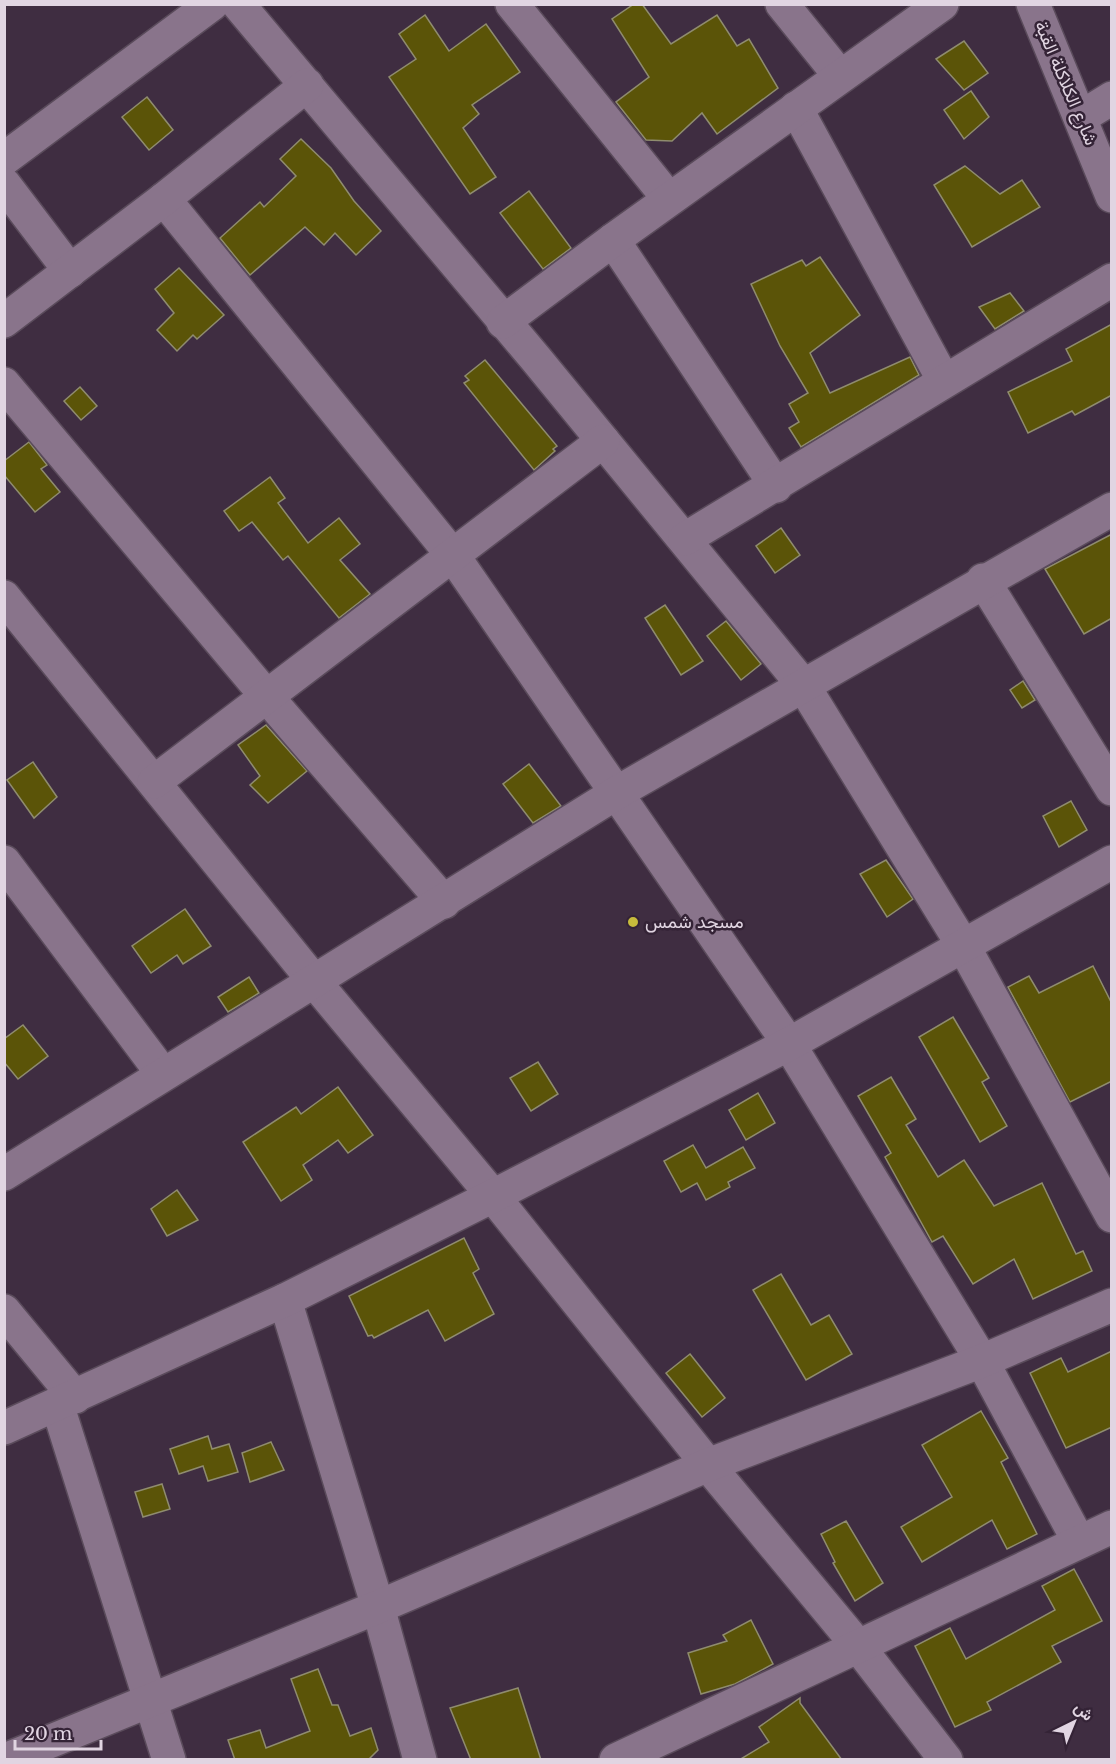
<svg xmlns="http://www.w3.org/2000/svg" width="1116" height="1764" font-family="'Libre Baskerville',Vazirmatn,serif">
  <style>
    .building { fill: #5b5408; stroke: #8f8c6f; stroke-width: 1.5 }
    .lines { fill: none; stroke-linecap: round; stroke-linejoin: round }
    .minor-casing { stroke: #5a4b5b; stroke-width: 36 }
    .minor { stroke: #89748b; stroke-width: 33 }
    .poi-dot { fill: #c7bb3c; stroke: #342336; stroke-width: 2 }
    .labels { text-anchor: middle; stroke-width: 5; stroke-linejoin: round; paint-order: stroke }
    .street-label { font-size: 18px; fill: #e1d5e2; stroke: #342336 }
    .poi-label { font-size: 18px; fill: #e1d5e2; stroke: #342336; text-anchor: start }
  </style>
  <rect width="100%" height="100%" fill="#3f2d41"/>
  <g class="building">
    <polygon points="634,4 642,4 671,44 717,15 737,46 749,39 778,88 717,134 702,113 672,141 646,140 616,102 649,77 612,19"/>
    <polygon points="425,15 449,51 486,24 520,72 472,105 479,114 463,128 496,177 470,194 389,77 416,59 399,34"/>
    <polygon points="964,41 988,73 964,90 936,59"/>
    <polygon points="971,91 989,117 964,139 944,110"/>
    <polygon points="147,97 173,130 149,150 122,117"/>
    <polygon points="301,139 331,168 354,201 381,231 356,255 335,233 324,245 305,227 250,275 220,238 260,202 264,207 296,176 280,159"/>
    <polygon points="965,166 1000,194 1022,180 1040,207 972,247 934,185"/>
    <polygon points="529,191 571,248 543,269 500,213"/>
    <polygon points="820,257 860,315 810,353 830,393 910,357 919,375 801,447 789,428 799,422 789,404 808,393 780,346 751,284 802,260 806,266"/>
    <polygon points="179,268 224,315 197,339 193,335 177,351 157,330 174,313 155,289"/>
    <polygon points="1010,293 1024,311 995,329 979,307"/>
    <polygon points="1112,324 1112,395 1075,415 1072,411 1028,433 1008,392 1072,361 1066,349"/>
    <polygon points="485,360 557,446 553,449 555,451 534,470 464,383 469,380 465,376"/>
    <polygon points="80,387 97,406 81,420 64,401"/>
    <polygon points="29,442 47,465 41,469 60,492 35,512 4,475 4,461"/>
    <polygon points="270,477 285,498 278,503 308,543 339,518 360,544 340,560 370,594 339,618 288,556 283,560 252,522 239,531 224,511"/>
    <polygon points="781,528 800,555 775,573 756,546"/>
    <polygon points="1112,534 1112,618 1084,634 1045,569"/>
    <polygon points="665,605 703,661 681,675 645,618"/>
    <polygon points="726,621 761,664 741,680 707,636"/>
    <polygon points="1023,681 1035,700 1022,708 1010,690"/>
    <polygon points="266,725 307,771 268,803 250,785 260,776 238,745"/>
    <polygon points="33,762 57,797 34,818 7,780"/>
    <polygon points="529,764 561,806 533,823 503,784"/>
    <polygon points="1071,801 1087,830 1059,847 1043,816"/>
    <polygon points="886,860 913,899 887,917 860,874"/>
    <polygon points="185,909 211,946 183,964 177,955 151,973 132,946"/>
    <polygon points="1093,966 1112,1004 1112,1081 1070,1102 1008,987 1029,976 1039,993"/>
    <polygon points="249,977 259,993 228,1012 218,997"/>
    <polygon points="953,1017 989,1078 982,1082 1007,1126 980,1142 919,1037"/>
    <polygon points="23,1025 48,1056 18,1079 4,1062 4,1039"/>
    <polygon points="538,1062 558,1094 531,1111 510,1078"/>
    <polygon points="891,1077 916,1119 906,1125 938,1177 964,1160 994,1206 1042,1183 1076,1254 1083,1251 1092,1271 1033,1299 1014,1259 973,1284 943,1236 932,1242 885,1157 891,1153 858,1096"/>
    <polygon points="338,1087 373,1135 348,1153 338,1140 303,1165 312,1180 281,1201 243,1142 296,1107 301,1114"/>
    <polygon points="758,1093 775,1123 746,1140 729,1110"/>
    <polygon points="693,1145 706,1168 743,1147 755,1168 728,1182 730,1187 706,1200 697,1183 681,1192 664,1161"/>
    <polygon points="177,1190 198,1220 167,1236 151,1209"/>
    <polygon points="464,1238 479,1269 473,1273 494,1314 445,1341 428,1310 374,1338 372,1335 368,1336 349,1296"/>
    <polygon points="781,1274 811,1325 829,1315 852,1354 806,1380 753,1290"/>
    <polygon points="1112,1351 1112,1427 1066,1448 1030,1373 1061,1358 1068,1372"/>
    <polygon points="690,1354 725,1398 702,1417 666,1373"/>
    <polygon points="981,1411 1008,1458 1001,1462 1037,1534 1007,1549 992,1520 922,1562 901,1527 952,1497 922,1445"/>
    <polygon points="208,1436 212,1449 229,1444 238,1472 208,1481 203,1466 179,1474 170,1449"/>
    <polygon points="271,1442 284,1470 250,1482 242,1453"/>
    <polygon points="162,1484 170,1509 143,1517 135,1492"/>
    <polygon points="846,1521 883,1583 855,1601 833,1563 835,1562 821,1534"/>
    <polygon points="1074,1569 1102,1621 1052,1646 1061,1662 987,1702 991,1710 955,1727 915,1646 950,1628 966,1659 1055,1610 1042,1586"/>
    <polygon points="751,1620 773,1664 735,1684 701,1694 688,1653 727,1641 723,1635"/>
    <polygon points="318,1669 332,1705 338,1705 350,1736 371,1728 378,1750 368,1760 235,1760 228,1740 260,1730 266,1748 310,1731 291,1679"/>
    <polygon points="518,1688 541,1760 471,1760 450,1708"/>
    <polygon points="800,1698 800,1703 842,1760 739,1760 769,1742 759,1727"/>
  </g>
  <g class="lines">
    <g class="minor-casing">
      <g id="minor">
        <polyline points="238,4 536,359 803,685 964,947 1112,1216"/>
        <polyline points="512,4 669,199"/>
        <polyline points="782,4 840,76"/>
        <polyline points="1033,4 1112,196"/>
        <polyline points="796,108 944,381"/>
        <polyline points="1081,117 1112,98"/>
        <polyline points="4,159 212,4"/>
        <polyline points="4,184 70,271"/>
        <polyline points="164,199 454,557 789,1044 982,1361 1079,1542"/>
        <polyline points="613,240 776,486"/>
        <polyline points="4,321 164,199 307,85"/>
        <polyline points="503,322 613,240 942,4"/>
        <polyline points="4,384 268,698 444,902"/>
        <polyline points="685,539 1112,280"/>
        <polyline points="983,580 1112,789"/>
        <polyline points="4,597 314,981 493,1196 708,1465 858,1646 946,1760"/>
        <polyline points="154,782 603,441"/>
        <polyline points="4,862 162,1073"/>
        <polyline points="4,1174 618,792 1112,509"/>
        <polyline points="285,1300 378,1607 420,1760"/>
        <polyline points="4,1311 75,1397"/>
        <polyline points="57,1404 169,1760"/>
        <polyline points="4,1428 285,1300 493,1196 789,1044 1112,862"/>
        <polyline points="5,1760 378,1607 708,1465 982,1361 1112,1305"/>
        <polyline points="616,1760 1112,1527"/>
      </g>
    </g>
    <use href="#minor" class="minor"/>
  </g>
  <circle class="poi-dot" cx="633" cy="922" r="6"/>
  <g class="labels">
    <g class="street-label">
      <text transform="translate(1066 83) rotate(67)" y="6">شارع الكلاكلة القبة</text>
    </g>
    <g class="poi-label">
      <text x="645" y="928">مسجد شمس</text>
    </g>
  </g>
  <rect width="1116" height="1764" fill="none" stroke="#e1d5e2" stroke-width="12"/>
  <g transform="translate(1074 1722) rotate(43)" stroke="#342336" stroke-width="4.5" paint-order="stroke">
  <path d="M0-4.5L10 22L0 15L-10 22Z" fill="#e1d5e2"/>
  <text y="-9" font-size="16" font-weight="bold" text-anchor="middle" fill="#e1d5e2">ش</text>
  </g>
  <path d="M15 1740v9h86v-9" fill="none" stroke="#e1d5e2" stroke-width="3"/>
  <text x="24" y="1740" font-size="18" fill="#e1d5e2" stroke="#342336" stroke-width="4.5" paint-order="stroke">20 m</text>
</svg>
